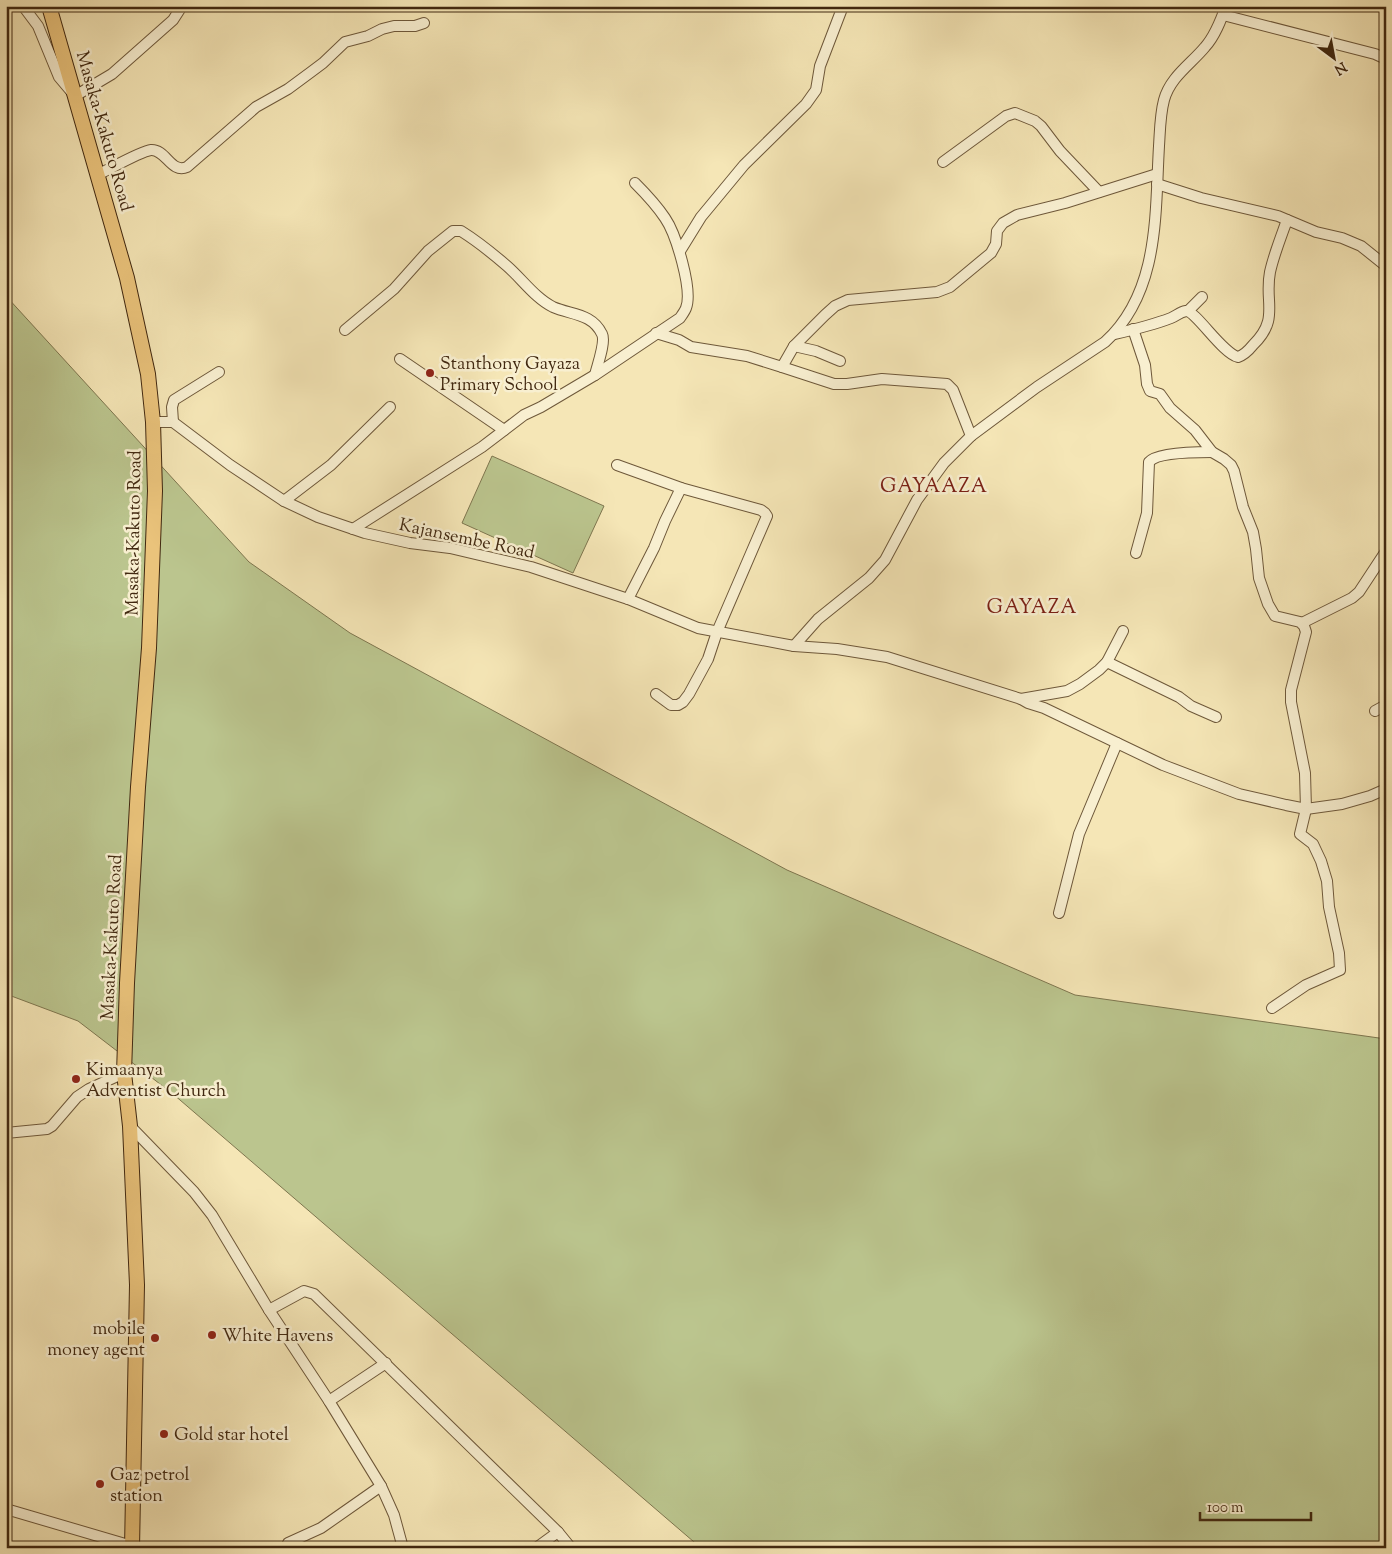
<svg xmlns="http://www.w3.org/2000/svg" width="1392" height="1554" font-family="'Sorts Mill Goudy',serif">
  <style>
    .green { fill: #bbc58e; stroke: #7e764f }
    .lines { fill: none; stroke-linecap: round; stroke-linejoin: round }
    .minor-casing { stroke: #6e583a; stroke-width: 12 }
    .highway-casing { stroke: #412810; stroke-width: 16 }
    .minor { stroke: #f8efd0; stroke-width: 10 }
    .highway { stroke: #eac37b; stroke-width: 14 }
    .poi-dot { fill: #8f2418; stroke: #f8efd0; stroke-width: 2 }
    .labels { text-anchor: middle; stroke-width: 5; stroke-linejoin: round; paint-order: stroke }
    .street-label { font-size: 18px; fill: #412810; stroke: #f8efd0 }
    .poi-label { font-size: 18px; fill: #412810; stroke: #f8efd0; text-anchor: start }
    .quarter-label { font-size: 20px; letter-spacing: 1px; fill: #7a1f14; stroke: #f8efd0 }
  </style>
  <rect width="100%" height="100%" fill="#f5e6b6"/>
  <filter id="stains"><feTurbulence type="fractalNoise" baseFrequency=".004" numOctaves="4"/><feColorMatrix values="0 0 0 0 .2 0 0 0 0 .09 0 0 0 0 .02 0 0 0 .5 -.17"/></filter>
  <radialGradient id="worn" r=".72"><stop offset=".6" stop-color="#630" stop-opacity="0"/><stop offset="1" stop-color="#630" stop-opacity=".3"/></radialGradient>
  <g class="green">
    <polygon points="6,296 249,562 350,633 787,870 1075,995 1386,1039 1386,1548 701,1548 173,1094 78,1021 6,994"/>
    <polygon points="492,456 604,506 573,573 462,523"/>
  </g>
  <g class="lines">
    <g class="minor-casing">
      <g id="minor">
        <polyline points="23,6 38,26 59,77 75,96 112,74 173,20 182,6"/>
        <polyline points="1223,15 1375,54 1386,59"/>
        <polyline points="943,162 1006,116 1015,113 1035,121 1041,126 1060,151 1099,192"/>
        <path d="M97 175C108 170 141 151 151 150 166 149 171 174 187 167L256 107 288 89 311 72 323 63 345 42 368 36 382 29 394 26H415L424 23"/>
        <polyline points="1157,184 1201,198 1278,216 1316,232 1342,238 1361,246 1386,266"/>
        <polyline points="680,251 701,217 744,165 806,104 816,90 820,66 843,6"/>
        <polyline points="1188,311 1202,297"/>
        <polyline points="1133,329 1145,365 1147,384 1150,391 1160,394 1170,408 1195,430 1212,452 1224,459 1231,465 1234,471 1243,507 1253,532 1256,549 1259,578 1268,604 1275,616 1300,622 1304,626 1306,632 1291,690 1291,702 1305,773 1306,809 1300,834 1313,844 1321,861 1327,881 1329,907 1339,953 1340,970 1306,985 1272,1008"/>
        <path d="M345 330 394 289 428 251 453 231H461C477 241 492 253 507 266 522 279 535 298 553 307 571 315 592 313 602 334 606 342 597 366 595 375"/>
        <polyline points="656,333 679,340 691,347 747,356 782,367 794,346 825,315 835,306 848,300 937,292 950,287 991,253 996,244 997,231 1003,223 1017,215 1065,203 1157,174"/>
        <path d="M1115 334C1132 330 1155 324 1171 318 1176 316 1180 312 1186 311 1196 311 1222 353 1238 357 1244 355 1249 350 1253 345 1280 319 1264 302 1270 272 1274 254 1281 237 1287 220"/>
        <polyline points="794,346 816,351 840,361"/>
        <polyline points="400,359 504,430"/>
        <polyline points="782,367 834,384 847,384 882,379 947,384 953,390 971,436"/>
        <polyline points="153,422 173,422 230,465 284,501 318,517 365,533 410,543 450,548 531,567 628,599 698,628 794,646 837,649 887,657 1021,699 1028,703 1044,708 1163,765 1239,794 1286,805 1306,809 1342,804 1370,796 1386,789"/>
        <polyline points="173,422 172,407 174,400 219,372"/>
        <polyline points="617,465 681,488 761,510 765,513 767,516 717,632 708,659 689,694 683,702 678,705 671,705 656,694"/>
        <polyline points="284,501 331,465 390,407"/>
        <path d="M353 529 482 447 524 415 541 407 595 375 680 318C682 315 685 311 686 308 693 290 676 234 665 218 657 206 646 194 635 183"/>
        <path d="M1136 553 1147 513 1149 462C1157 452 1199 452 1212 452"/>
        <polyline points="628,599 654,548 665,521 681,488"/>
        <polyline points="1302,623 1352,598 1359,592 1386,551"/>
        <path d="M794 646 818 619 869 578 885 560 917 500 944 463 971 436 1037 387 1105 342C1160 292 1155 213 1159 146 1160 131 1160 115 1164 100 1170 77 1191 64 1205 47 1215 36 1221 20 1226 6"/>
        <polyline points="1107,662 1179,697 1191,706 1216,717"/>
        <polyline points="1021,699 1067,691 1080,684 1099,670 1107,662 1123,631"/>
        <polyline points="1375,711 1386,705"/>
        <polyline points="1059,913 1079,834 1117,743"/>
        <polyline points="130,1126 194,1192 212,1215 269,1310 329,1401 381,1486 394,1515 403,1548"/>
        <polyline points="6,1133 47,1129 52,1126 77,1097 89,1089 124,1073"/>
        <polyline points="269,1310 304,1291 314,1294 558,1532 571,1548"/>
        <polyline points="329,1401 386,1363"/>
        <polyline points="6,1509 132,1546"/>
        <polyline points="288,1543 321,1528 381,1486"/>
        <polyline points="536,1548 558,1532"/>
      </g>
    </g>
    <g class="highway-casing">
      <polyline id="highway" points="49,6 127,278 148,374 153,422 155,491 149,648 138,787 127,983 124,1073 130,1126 137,1285 132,1548"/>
    </g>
    <use href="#minor" class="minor"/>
    <use href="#highway" class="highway"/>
  </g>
  <g class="poi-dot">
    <circle cx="430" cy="373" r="5"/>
    <circle cx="76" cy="1079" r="5"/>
    <circle cx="212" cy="1335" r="5"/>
    <circle cx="155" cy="1338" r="5"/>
    <circle cx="164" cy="1434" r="5"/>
    <circle cx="100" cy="1484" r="5"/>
  </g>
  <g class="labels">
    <g class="street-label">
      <text transform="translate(105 131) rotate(74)" y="6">Masaka-Kakuto Road</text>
      <text transform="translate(133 533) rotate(-89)" y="6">Masaka-Kakuto Road</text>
      <text transform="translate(467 538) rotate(12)" y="6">Kajansembe Road</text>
      <text transform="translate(111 937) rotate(-87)" y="6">Masaka-Kakuto Road</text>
    </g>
    <g class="poi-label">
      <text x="440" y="369">Stanthony Gayaza<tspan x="440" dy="21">Primary School</tspan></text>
      <text x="86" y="1075">Kimaanya<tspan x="86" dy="21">Adventist Church</tspan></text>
      <text x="145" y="1334" text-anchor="end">mobile<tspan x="145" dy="21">money agent</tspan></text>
      <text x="222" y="1341">White Havens</text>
      <text x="174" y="1440">Gold star hotel</text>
      <text x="110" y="1480">Gaz petrol<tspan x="110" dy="21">station</tspan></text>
    </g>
    <g class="quarter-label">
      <text x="934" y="492">GAYAAZA</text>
      <text x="1032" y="613">GAYAZA</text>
    </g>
  </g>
  <rect width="1392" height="1554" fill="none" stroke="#f5e6b6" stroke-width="25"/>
  <rect x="8" y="8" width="1377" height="1539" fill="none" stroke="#412810" stroke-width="2.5"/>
  <rect x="12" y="12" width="1367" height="1529" fill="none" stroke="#412810"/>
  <g transform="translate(1334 58) rotate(148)" stroke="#f8efd0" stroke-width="4" paint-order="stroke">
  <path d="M0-4L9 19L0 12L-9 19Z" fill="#412810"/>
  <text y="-8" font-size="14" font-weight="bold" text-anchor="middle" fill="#412810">N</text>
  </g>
  <path d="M1200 1512v8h111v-8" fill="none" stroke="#412810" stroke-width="2.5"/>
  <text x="1207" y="1512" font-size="15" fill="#412810" stroke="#f8efd0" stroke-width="4" paint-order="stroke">100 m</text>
  <rect width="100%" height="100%" filter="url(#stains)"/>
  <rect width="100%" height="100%" fill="url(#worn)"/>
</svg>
